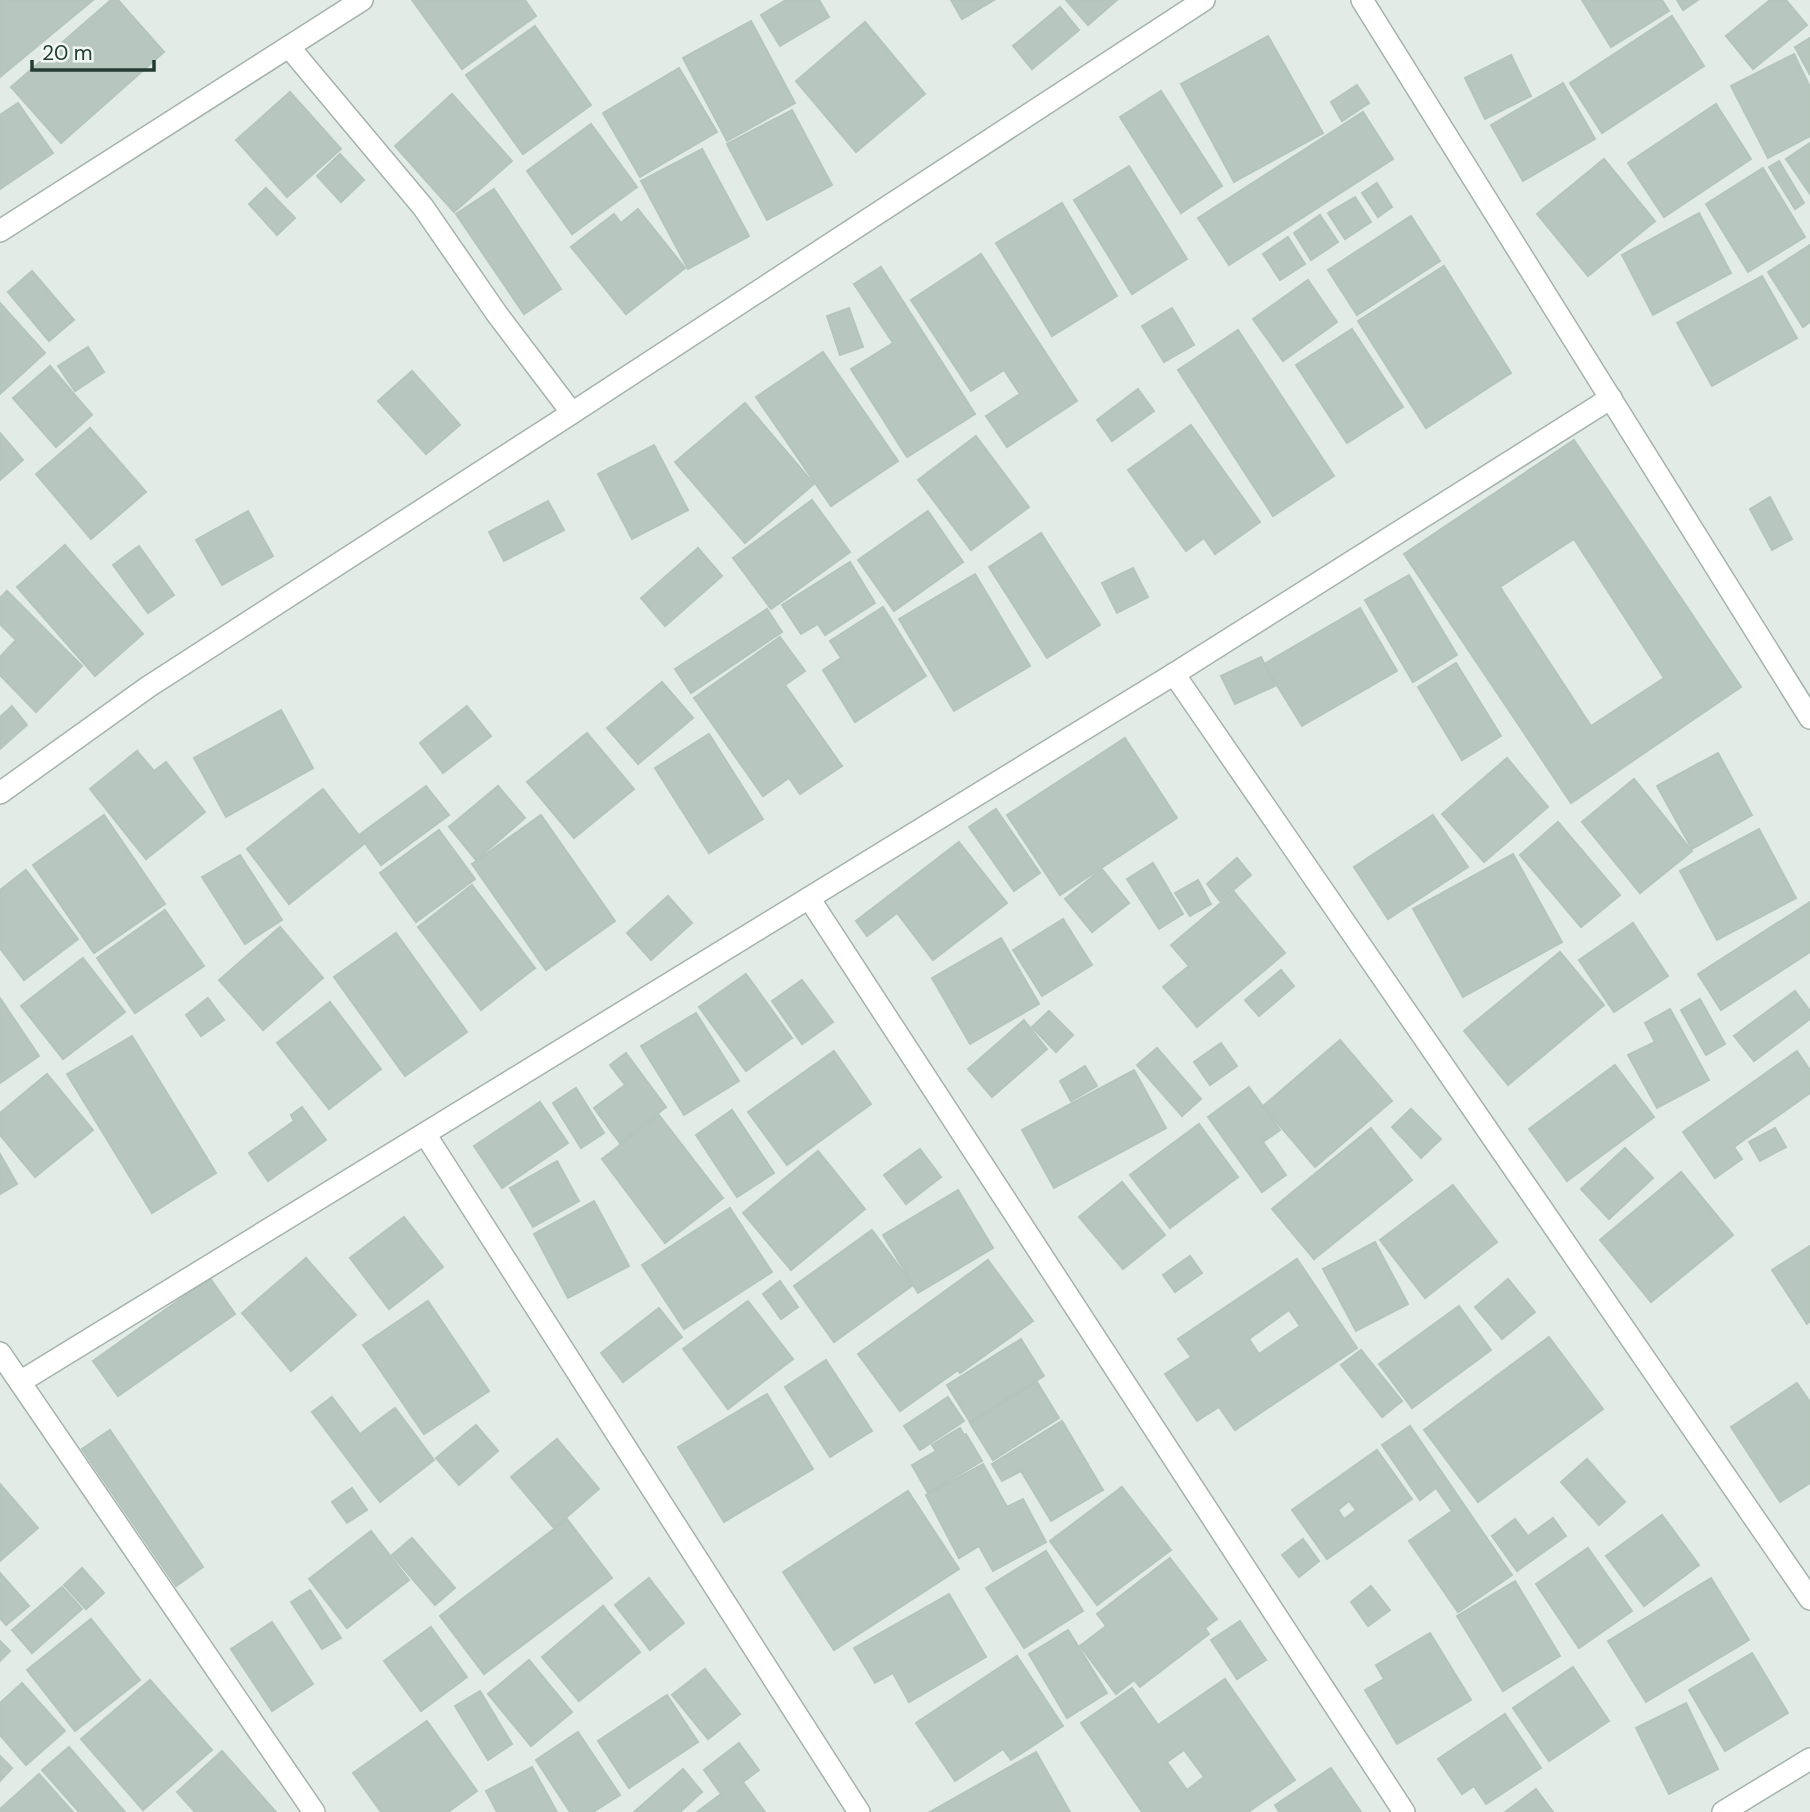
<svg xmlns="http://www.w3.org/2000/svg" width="1810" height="1812" font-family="'DM Sans',sans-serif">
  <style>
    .building { fill: #b7c6bf; stroke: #b4c5bc; stroke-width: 2; fill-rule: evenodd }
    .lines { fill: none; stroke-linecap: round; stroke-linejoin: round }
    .street-casing { stroke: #a5b3ad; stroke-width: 24 }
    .street { stroke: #fff; stroke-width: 21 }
  </style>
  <rect width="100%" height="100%" fill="#e2ebe6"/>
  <g class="building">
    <polygon points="0,0 93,0 0,77"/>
    <polygon points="111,0 118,0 164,52 61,143 11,87"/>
    <polygon points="412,0 525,0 536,16 462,69"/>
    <polygon points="786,0 819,0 829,17 780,46 761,15"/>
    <polygon points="951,0 994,0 962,19"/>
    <polygon points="1066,0 1117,0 1088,25"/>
    <polygon points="1582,0 1662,0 1669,11 1611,47"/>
    <polygon points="1677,0 1698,0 1683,10"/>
    <polygon points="1770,0 1786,0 1807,25 1753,69 1726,36"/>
    <polygon points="1060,7 1079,30 1032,69 1013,46"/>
    <polygon points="1672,16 1704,66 1602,133 1570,83"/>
    <polygon points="751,21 795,103 727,141 683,58"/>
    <polygon points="865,22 925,94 856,152 796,81"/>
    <polygon points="535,26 591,105 523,154 466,75"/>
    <polygon points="1268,36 1323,133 1234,182 1181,84"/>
    <polygon points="1810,38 1810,75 1795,47"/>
    <polygon points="1794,54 1810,87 1810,136 1768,158 1731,86"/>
    <polygon points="1511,55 1531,96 1485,119 1465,78"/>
    <polygon points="679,68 717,132 640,177 603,113"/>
    <polygon points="1563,83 1595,139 1523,181 1491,125"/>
    <polygon points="1357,85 1369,103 1342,121 1331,102"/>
    <polygon points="1161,91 1222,186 1181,213 1120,117"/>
    <polygon points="290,92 341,149 287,197 236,140"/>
    <polygon points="452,94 512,161 454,212 395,146"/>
    <polygon points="18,103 53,153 0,189 0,115"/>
    <polygon points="1716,104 1751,159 1664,217 1628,163"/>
    <polygon points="792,110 832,185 767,220 727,144"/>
    <polygon points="1363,112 1393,159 1229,265 1198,218"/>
    <polygon points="591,124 637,187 572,234 527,171"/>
    <polygon points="1810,143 1810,194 1786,159"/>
    <polygon points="702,149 749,236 688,269 641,181"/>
    <polygon points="340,154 364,180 341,202 317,176"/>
    <polygon points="1604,159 1655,221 1588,276 1537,214"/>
    <polygon points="1779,161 1804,203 1795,209 1769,167"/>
    <polygon points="1129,166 1187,259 1132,294 1074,200"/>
    <polygon points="1763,168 1805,237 1748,272 1706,204"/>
    <polygon points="1377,183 1392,207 1378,217 1362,193"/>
    <polygon points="266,188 295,218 277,235 249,204"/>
    <polygon points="494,189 561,289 524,314 456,214"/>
    <polygon points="1355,197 1371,222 1345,239 1328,213"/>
    <polygon points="1062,203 1117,296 1052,336 996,243"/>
    <polygon points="638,209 685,268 626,314 571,247 614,214 621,223"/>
    <polygon points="1699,213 1731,273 1653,315 1622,255"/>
    <polygon points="1320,215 1338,242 1311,260 1294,233"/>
    <polygon points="1411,216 1440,261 1357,315 1328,270"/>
    <polygon points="1288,237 1305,264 1280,280 1263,254"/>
    <polygon points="1810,245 1810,322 1803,327 1768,272"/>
    <polygon points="981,254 1077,401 1007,447 986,416 1020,394 1004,370 971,391 911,300"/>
    <polygon points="1444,266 1511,373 1426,428 1358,321"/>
    <polygon points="881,267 975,414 907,457 851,369 893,343 854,284"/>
    <polygon points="32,271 74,320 49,341 8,292"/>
    <polygon points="1762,276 1797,338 1712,386 1677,323"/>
    <polygon points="1308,280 1337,322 1283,361 1253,319"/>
    <polygon points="0,303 45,353 0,394"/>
    <polygon points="849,308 863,347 840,355 827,316"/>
    <polygon points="1172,308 1194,345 1164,362 1142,326"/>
    <polygon points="1352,329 1403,407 1347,443 1296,365"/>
    <polygon points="1238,330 1334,476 1273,516 1178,370"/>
    <polygon points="88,347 104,372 75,391 58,366"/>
    <polygon points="823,352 898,461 831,506 756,397"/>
    <polygon points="50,366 92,415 56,447 13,398"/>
    <polygon points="412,371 460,425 426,454 378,401"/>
    <polygon points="1138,389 1154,411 1112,441 1097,420"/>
    <polygon points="745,403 814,484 745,543 675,462"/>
    <polygon points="1191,425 1260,522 1215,554 1204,538 1186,551 1128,470"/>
    <polygon points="90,428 146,492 91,539 36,474"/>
    <polygon points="0,433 23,460 0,480"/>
    <polygon points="976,436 1029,507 971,550 918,480"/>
    <path d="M1574 440 1741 687 1571 803 1404 554ZM1574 539 1664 678 1591 726 1500 587Z"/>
    <polygon points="654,445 688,510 632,539 598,474"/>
    <polygon points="1770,497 1792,539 1772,550 1750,509"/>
    <polygon points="812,500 850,552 771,609 733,558"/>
    <polygon points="548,501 564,530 504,561 489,532"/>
    <polygon points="248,511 273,556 222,585 196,540"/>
    <polygon points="928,511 963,562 894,611 858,560"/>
    <polygon points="1041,533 1100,625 1047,658 989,567"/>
    <polygon points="65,545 143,634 95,676 17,587"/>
    <polygon points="139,546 174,595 148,613 113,565"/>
    <polygon points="698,548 722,576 665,626 641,598"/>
    <polygon points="850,562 875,603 825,635 818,624 801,634 782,605"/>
    <polygon points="1133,568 1148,597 1117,613 1102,583"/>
    <polygon points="975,574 1030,666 954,711 899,619"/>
    <polygon points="1409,575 1457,655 1413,682 1365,600"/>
    <polygon points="7,591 82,666 36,712 0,675 0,657 16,640 0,624 0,598"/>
    <polygon points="883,607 926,676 855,722 823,670 841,658 830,641"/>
    <polygon points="1360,608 1397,671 1302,726 1264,664"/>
    <polygon points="767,609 782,632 691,693 675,669"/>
    <polygon points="780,637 805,671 785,685 842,766 800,794 789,778 763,796 694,698"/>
    <polygon points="1261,657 1275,686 1235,704 1221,676"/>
    <polygon points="1456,663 1501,736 1462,760 1418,687"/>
    <polygon points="662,682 693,718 638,764 607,728"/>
    <polygon points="12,706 27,725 0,749 0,717"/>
    <polygon points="467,706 491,736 443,773 420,743"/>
    <polygon points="281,710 313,768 226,817 194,758"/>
    <polygon points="587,733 634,789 574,838 527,782"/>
    <polygon points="709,734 763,819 709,853 655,768"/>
    <polygon points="1125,738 1177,818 1060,895 1007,815"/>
    <polygon points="137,751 154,771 166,762 205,812 146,859 90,789"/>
    <polygon points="1718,753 1752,815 1692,849 1657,786"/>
    <polygon points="1507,758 1548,807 1484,862 1442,814"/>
    <polygon points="1634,779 1692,851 1640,893 1582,822"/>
    <polygon points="426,786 449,815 381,865 359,835"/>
    <polygon points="498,786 525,818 476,860 449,827"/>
    <polygon points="323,789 365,843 289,904 247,849"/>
    <polygon points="996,809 1040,873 1014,891 969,827"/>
    <polygon points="104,815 165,904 94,953 33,865"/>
    <polygon points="541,815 615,921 546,970 472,864"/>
    <polygon points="1433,815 1468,867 1388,919 1354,867"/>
    <polygon points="1558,822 1620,895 1581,927 1520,855"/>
    <polygon points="1759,829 1796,898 1717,940 1680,871"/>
    <polygon points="439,830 475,879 416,922 380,873"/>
    <polygon points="959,842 1007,903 933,960 897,913 867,936 856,921"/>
    <polygon points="1513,854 1562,942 1463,997 1413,909"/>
    <polygon points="240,855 282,920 245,944 202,877"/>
    <polygon points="1237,858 1251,875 1220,901 1207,884"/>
    <polygon points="1153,863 1183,914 1159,929 1127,879"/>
    <polygon points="1102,869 1129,903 1092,932 1065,899"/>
    <polygon points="26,870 78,939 24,980 0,948 0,890"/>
    <polygon points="1198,880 1211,904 1190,916 1175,893"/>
    <polygon points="472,885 535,968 481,1010 418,927"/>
    <polygon points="1234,892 1285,953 1197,1027 1163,987 1189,966 1171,945"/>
    <polygon points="668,896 692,923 651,960 627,933"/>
    <polygon points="1810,902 1810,952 1721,1010 1698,974"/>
    <polygon points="165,910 204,966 135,1013 97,958"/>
    <polygon points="1063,919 1092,965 1042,996 1013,950"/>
    <polygon points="1633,923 1668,976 1614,1012 1579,960"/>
    <polygon points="280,927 323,978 263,1030 219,980"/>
    <polygon points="396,933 467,1032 405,1076 334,977"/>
    <polygon points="1001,938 1039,1004 970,1044 932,978"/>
    <polygon points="1560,952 1604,1005 1508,1085 1464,1031"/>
    <polygon points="83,958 125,1012 63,1059 21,1006"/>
    <polygon points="1281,970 1294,986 1259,1016 1245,1000"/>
    <polygon points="746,974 792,1038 746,1071 699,1007"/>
    <polygon points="802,980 833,1022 802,1044 772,1001"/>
    <polygon points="1795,991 1810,1011 1810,1019 1754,1061 1734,1036"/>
    <polygon points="0,998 39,1056 0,1083"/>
    <polygon points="208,998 224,1020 201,1036 186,1015"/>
    <polygon points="1700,999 1725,1044 1706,1055 1681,1010"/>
    <polygon points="330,1002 381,1069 329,1109 277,1043"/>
    <polygon points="1670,1009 1709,1080 1657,1108 1628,1055 1655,1042 1645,1023"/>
    <polygon points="1049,1011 1073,1035 1056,1052 1032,1027"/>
    <polygon points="696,1013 739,1081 684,1115 641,1046"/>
    <polygon points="1024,1020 1047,1049 992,1097 968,1069"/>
    <polygon points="132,1036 216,1173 152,1213 67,1074"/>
    <polygon points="1340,1040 1392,1101 1315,1167 1263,1106"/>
    <polygon points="1221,1043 1237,1066 1210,1085 1194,1062"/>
    <polygon points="1157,1048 1201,1099 1182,1116 1137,1065"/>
    <polygon points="834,1051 871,1104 787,1165 748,1112"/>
    <polygon points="1797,1051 1810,1070 1810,1093 1734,1147 1742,1159 1715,1178 1683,1132"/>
    <polygon points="626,1053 666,1107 620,1143 594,1108 625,1085 610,1065"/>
    <polygon points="1615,1065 1654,1117 1567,1181 1529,1129"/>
    <polygon points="1085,1066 1097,1086 1071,1101 1060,1081"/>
    <polygon points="1134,1070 1166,1128 1054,1188 1022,1130"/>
    <polygon points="47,1074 93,1130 35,1177 0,1135 0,1113"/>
    <polygon points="1249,1087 1280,1130 1263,1142 1286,1175 1262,1192 1208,1117"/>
    <polygon points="576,1088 604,1133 581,1148 553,1103"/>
    <polygon points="540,1102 568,1143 502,1188 474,1146"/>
    <polygon points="302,1107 326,1140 268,1181 249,1153 294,1121 291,1115"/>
    <polygon points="1411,1109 1441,1139 1421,1158 1392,1127"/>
    <polygon points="732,1110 774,1173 737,1197 696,1135"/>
    <polygon points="659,1115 723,1198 665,1243 602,1159"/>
    <polygon points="1199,1124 1238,1177 1170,1228 1130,1175"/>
    <polygon points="1371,1128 1412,1180 1314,1259 1272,1209"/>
    <polygon points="1775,1128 1786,1147 1760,1161 1749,1142"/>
    <polygon points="1625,1148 1653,1178 1609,1219 1581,1189"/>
    <polygon points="920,1149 941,1177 906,1204 884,1175"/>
    <polygon points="818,1151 865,1209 791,1270 743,1213"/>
    <polygon points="0,1154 17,1184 0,1194"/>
    <polygon points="557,1161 579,1201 533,1227 510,1188"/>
    <polygon points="1681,1172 1733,1235 1651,1302 1600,1240"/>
    <polygon points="1122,1182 1165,1235 1123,1269 1079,1217"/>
    <polygon points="1453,1185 1497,1242 1425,1298 1380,1240"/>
    <polygon points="958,1190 993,1248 918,1293 883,1235"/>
    <polygon points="594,1201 629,1266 568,1298 534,1234"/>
    <polygon points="730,1208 772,1272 684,1329 642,1265"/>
    <polygon points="404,1217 443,1267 389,1309 350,1258"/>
    <polygon points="872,1230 913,1285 834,1342 794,1286"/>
    <polygon points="1375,1242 1408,1304 1356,1331 1323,1269"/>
    <polygon points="1810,1246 1810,1321 1807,1324 1772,1270"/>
    <polygon points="1190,1256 1202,1273 1175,1292 1163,1275"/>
    <polygon points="306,1258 356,1315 291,1371 242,1313"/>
    <path d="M1297 1259 1357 1348 1235 1430 1219 1407 1197 1421 1165 1374 1191 1357 1178 1339ZM1289 1310 1300 1326 1259 1354 1249 1339Z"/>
    <polygon points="988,1260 1033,1321 960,1373 958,1370 900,1411 858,1354"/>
    <polygon points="210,1278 235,1314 118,1396 93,1361"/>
    <polygon points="1508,1279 1535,1312 1502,1339 1475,1307"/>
    <polygon points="780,1281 798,1307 781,1319 763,1294"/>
    <polygon points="428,1301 489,1391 424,1434 363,1345"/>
    <polygon points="748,1301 793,1359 728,1409 683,1349"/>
    <polygon points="1459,1306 1491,1350 1412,1408 1379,1364"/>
    <polygon points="659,1308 682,1337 623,1382 601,1353"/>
    <polygon points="1549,1337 1603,1409 1478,1502 1424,1430"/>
    <polygon points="1021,1339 1044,1376 970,1422 947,1385"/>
    <polygon points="1361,1350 1402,1401 1382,1417 1341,1365"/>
    <polygon points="826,1360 872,1431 830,1457 785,1387"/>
    <polygon points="1037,1382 1059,1418 993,1460 970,1423"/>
    <polygon points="1797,1383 1810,1402 1810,1483 1780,1502 1731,1427"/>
    <polygon points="767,1394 813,1469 724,1522 678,1447"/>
    <polygon points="332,1397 360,1434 395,1408 434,1460 380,1502 312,1412"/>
    <polygon points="948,1397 964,1421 920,1450 904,1426"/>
    <polygon points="1062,1421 1103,1490 1051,1521 1021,1471 1002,1481 992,1464"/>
    <polygon points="476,1425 498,1451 459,1485 436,1458"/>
    <polygon points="1410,1426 1512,1575 1458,1612 1409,1541 1452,1511 1436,1488 1420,1500 1382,1445"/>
    <polygon points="960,1428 964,1435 966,1434 982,1461 928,1493 912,1465 936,1451 932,1445"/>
    <polygon points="110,1430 203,1567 176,1586 82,1449"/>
    <polygon points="557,1439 599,1489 554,1528 511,1477"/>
    <path d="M1377 1450 1412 1499 1327 1559 1292 1510ZM1349 1501 1356 1510 1344 1519 1338 1510Z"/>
    <polygon points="1587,1459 1625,1502 1599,1525 1561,1482"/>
    <polygon points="983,1464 1007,1507 1023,1499 1046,1542 993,1571 979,1546 959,1558 926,1495"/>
    <polygon points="0,1484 38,1528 0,1561"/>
    <polygon points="1122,1487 1171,1550 1097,1605 1050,1541"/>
    <polygon points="352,1488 367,1510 347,1523 332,1502"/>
    <polygon points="908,1491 959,1569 834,1650 783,1572"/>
    <polygon points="1662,1515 1699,1565 1644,1606 1606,1556"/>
    <polygon points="1553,1518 1566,1536 1517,1571 1492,1536 1515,1519 1528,1536"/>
    <polygon points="567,1519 612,1578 484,1674 440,1616"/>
    <polygon points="371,1531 409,1580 347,1628 309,1579"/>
    <polygon points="412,1538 455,1588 435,1605 392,1555"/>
    <polygon points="1303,1539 1319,1561 1299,1577 1282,1555"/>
    <polygon points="1588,1548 1632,1611 1579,1648 1536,1584"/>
    <polygon points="1046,1551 1083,1611 1024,1648 986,1588"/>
    <polygon points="1170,1558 1217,1619 1205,1628 1209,1634 1140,1687 1134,1680 1116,1694 1080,1646 1106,1626 1097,1614"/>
    <polygon points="82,1568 104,1593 86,1609 64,1585"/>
    <polygon points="0,1573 29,1606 6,1625 0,1618"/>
    <polygon points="649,1578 684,1623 650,1650 615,1605"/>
    <polygon points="1711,1578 1749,1640 1646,1702 1608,1641"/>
    <polygon points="1515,1581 1560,1656 1503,1691 1457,1616"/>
    <polygon points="1371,1586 1390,1610 1368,1626 1351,1602"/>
    <polygon points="62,1587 82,1609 32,1653 12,1630"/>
    <polygon points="310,1590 341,1638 322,1649 291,1602"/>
    <polygon points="949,1594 986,1657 909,1702 893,1673 875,1683 854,1648"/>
    <polygon points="603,1606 640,1652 579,1701 542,1657"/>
    <polygon points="91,1619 140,1680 75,1731 27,1670"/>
    <polygon points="1240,1621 1266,1660 1237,1679 1211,1640"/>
    <polygon points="272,1622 313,1684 272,1711 231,1649"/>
    <polygon points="431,1627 467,1677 421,1711 384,1661"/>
    <polygon points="1068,1630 1107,1693 1067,1718 1029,1654"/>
    <polygon points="1430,1633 1471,1700 1397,1744 1365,1690 1384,1679 1376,1665"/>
    <polygon points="0,1641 10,1651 0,1661"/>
    <polygon points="1752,1653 1788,1713 1725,1751 1689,1690"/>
    <polygon points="1017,1656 1063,1726 1011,1760 1003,1749 955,1781 916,1723"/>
    <polygon points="529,1660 572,1712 531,1746 488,1694"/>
    <polygon points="1573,1667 1609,1721 1549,1761 1513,1708"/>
    <polygon points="705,1669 740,1714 708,1739 672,1695"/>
    <path d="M1225 1679 1295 1780 1248 1812H1142L1081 1723 1132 1688 1158 1725ZM1184 1750 1204 1777 1187 1790 1167 1762Z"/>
    <polygon points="150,1680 212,1750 143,1810 81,1739"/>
    <polygon points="22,1683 65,1731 26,1765 0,1735 0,1703"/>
    <polygon points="480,1691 512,1744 488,1760 455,1706"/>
    <polygon points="667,1695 698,1742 629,1788 598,1741"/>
    <polygon points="1686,1703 1718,1769 1669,1794 1636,1728"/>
    <polygon points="1505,1714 1541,1768 1486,1804 1474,1786 1462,1794 1438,1759"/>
    <polygon points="427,1721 477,1791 448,1812 381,1812 353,1773"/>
    <polygon points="578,1732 620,1795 593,1812 570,1812 536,1760"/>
    <polygon points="739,1743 759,1770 743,1782 765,1812 697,1812 721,1794 704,1770"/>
    <polygon points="69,1747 125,1812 79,1812 42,1770"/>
    <polygon points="222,1751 276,1812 195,1812 177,1792"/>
    <polygon points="1036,1752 1070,1812 930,1812"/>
    <polygon points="0,1756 12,1768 0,1781"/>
    <polygon points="532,1767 557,1812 497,1812 486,1791"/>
    <polygon points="1331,1768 1361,1812 1279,1812 1275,1805"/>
    <polygon points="683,1769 702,1792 680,1812 634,1812"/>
    <polygon points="39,1774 73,1812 0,1812 0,1809"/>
    <polygon points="1536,1789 1553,1812 1505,1812"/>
  </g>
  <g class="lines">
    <g class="street-casing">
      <g id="street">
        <polyline points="1362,0 1810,718"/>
        <polyline points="289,47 423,207 497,314 572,413"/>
        <polyline points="0,231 362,0"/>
        <polyline points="1174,674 1810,1599"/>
        <polyline points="0,793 148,687 572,413 1204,0"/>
        <polyline points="809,898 1404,1812"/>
        <polyline points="425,1134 859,1812"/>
        <polyline points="0,1353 314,1812"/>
        <polyline points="20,1382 1174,674 1611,398"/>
        <polyline points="1723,1812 1810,1759"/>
      </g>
    </g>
    <use href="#street" class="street"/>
  </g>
  <path d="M32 60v10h122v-10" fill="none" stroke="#223c33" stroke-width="3.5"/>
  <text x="42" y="60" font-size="21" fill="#223c33" stroke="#f2f8f4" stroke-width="5" paint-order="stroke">20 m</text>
</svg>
